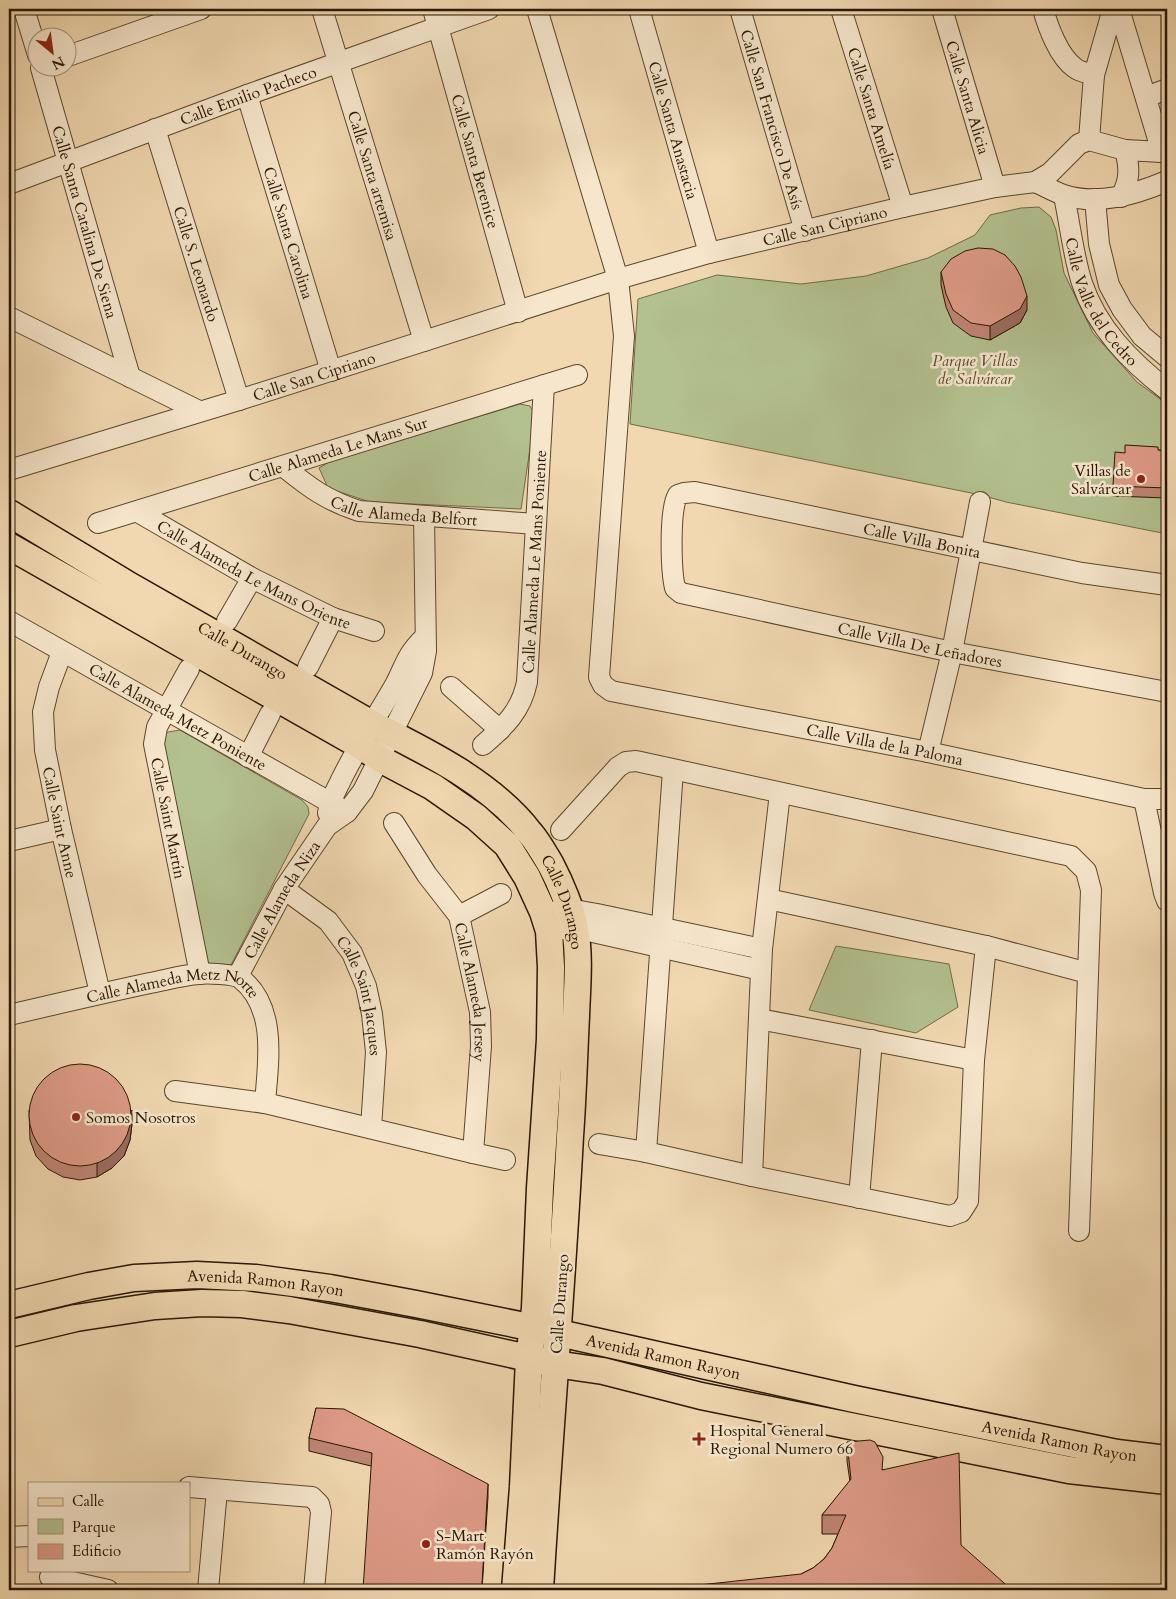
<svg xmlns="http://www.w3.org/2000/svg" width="1176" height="1599" font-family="Cardo,serif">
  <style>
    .green { fill: #b3c090; stroke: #6e6c48 }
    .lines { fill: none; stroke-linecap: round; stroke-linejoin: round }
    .minor-casing { stroke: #5b472c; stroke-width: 22 }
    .major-casing { stroke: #291700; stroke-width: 29 }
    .minor { stroke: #f6e6cc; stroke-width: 20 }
    .major { stroke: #f1d8b0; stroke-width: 26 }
    .wall { fill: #bf8575; stroke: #291700 }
    .shaded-wall { fill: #9b6c5f; stroke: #291700 }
    .building { fill: #de9b88; stroke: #291700 }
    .poi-dot { fill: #8f2418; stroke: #f6e6cc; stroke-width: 2 }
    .labels { text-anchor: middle; stroke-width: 5; stroke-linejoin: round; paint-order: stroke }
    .street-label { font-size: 16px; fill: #291700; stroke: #f6e6cc }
    .park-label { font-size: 16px; font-style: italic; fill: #524a2b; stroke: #f6e6cc }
    .poi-label { font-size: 16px; fill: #291700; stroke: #f6e6cc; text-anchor: start }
  </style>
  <rect width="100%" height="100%" fill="#f1d8b0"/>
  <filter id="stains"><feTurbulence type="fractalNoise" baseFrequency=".004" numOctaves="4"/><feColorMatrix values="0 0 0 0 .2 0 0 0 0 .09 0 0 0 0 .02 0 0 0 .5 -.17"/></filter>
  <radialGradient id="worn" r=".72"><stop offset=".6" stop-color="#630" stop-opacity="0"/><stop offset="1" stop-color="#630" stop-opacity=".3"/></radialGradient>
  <g class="green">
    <polygon points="1039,207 1051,217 1056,230 1064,273 1093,333 1137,382 1167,404 1167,534 1006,502 981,495 630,424 638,299 717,275 801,284 866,276 928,258 975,235 990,215 1021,208"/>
    <polygon points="520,404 530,406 535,415 521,509 370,502 328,488 319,468 329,462"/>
    <polygon points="180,730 302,800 308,807 309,814 231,965 211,967 205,962 158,739 168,732"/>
    <polygon points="836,946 949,964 958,1007 916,1033 809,1010"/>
  </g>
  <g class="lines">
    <g class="minor-casing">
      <g id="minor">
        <polyline points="24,9 38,55"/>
        <path id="s1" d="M322 9 424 341"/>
        <path id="s2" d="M433 9 518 312"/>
        <path id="s3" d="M537 9 618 279 624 336 599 677 603 685 611 691 928 752 1144 799H1167"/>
        <path id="s4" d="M639 9 709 253"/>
        <path id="s5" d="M740 9 805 231"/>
        <path id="s6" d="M841 9 903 207"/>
        <path id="s7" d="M942 9 995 187"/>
        <path d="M1043 9C1048 27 1059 57 1075 68 1080 72 1088 73 1094 75"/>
        <polyline points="1119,9 1162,152"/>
        <polyline points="68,56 201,9"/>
        <path id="s8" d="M41 68 130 377"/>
        <path id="s9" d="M247 95 331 371"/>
        <polyline points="1146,97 1167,89"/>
        <path id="s10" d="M155 129 239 400"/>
        <polyline points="1089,140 1094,75 1113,9"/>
        <path d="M1035 182C1045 186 1054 192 1064 195 1098 206 1136 194 1167 181"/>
        <path id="s11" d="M9 184 247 95 489 9"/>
        <path id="s12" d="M1064 196C1070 224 1073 255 1082 283 1097 328 1130 361 1167 390"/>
        <path d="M1121 197C1130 180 1130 168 1125 150"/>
        <polyline points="1095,199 1099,244 1109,285 1122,309 1142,336 1167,357"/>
        <polyline points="9,317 199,411"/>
        <path id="s13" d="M284 467C310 488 326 500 359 511L536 524"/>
        <path id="s14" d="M9 470 239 400 618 279 709 253 903 207 995 187 1035 182 1050 173 1079 144 1089 140 1125 150 1162 152 1167 151"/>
        <path id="s15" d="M138 512 252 578 333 618 374 631"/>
        <path id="s16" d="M98 523 577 375"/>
        <path id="s17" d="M1167 585 1082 573 695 492 684 493 678 495C669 509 671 571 675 588L681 593 952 652 1167 692"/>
        <path id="s18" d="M9 621 347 812"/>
        <polyline points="227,621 252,578"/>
        <path id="s19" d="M62 652 49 687 43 712 45 750 61 829 100 993"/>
        <polyline points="308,667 333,618"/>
        <path id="s20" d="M189 669 157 727 154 744 200 974"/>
        <polyline points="451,687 500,730"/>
        <path id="s21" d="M483 745C505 726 521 711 527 682L544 385"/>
        <polyline points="928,752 952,652 980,502"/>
        <polyline points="248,757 270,714"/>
        <polyline points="1144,799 1164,893 1167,901"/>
        <path d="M328 813C330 799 336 791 342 778 358 746 377 716 395 685 406 664 406 655 425 637"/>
        <path id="s22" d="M394 823 427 875 459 916 480 1012 481 1046 473 1153"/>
        <polyline points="561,830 618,767 626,762 636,761 1071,856 1086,871 1091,890 1079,1231"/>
        <polyline points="9,841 61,829"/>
        <path id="s23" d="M284 889 328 921 352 953 366 986 372 1014 376 1052 371 1128"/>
        <polyline points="768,899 986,946 1088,973"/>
        <polyline points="559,910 569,909 597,914 762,949"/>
        <polyline points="459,916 501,894"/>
        <polyline points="563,929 575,928 761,970"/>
        <path id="s24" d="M238 976 284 889 327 826 347 812 363 791 422 673 426 651 424 516"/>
        <path id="s25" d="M9 1015C56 1004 103 993 150 983 166 980 183 975 199 974 206 973 235 974 240 978 278 1007 268 1063 265 1103"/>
        <polyline points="759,1019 974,1060"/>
        <polyline points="175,1091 265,1103 473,1153 505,1160"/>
        <polyline points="599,1144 646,1152 752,1176 950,1216 961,1212 968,1201 974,1060 986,946"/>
        <polyline points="646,1152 673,770"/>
        <polyline points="752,1176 762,949 780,793"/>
        <polyline points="859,1198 872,1040"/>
        <polyline points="189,1487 312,1497 319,1504 321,1512 314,1590"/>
        <polyline points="9,1537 29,1536"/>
        <polyline points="50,1577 108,1590"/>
        <polyline points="208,1590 217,1490"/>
      </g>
    </g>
    <g class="major-casing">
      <g id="major">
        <path id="s26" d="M9 513 125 583 372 724C426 751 493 784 530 833 538 842 545 855 551 865 560 882 572 910 575 929 580 957 577 987 576 1016 574 1056 573 1096 570 1136 562 1288 549 1439 540 1590"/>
        <polyline points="9,546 359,745 384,761 433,787 453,801 476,817 507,845 527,877 543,912 549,931 551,967 550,1039 540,1188 535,1308 529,1359 523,1487 515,1590"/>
        <path id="s27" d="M9 1305 89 1286 134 1278 197 1275 256 1278 330 1288 416 1304 559 1333 854 1399 1117 1453 1167 1459"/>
        <polyline points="9,1334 76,1318 155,1306 202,1303 242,1304 289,1310 420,1334 555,1364 603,1371 701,1396 1069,1470 1167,1481"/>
      </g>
    </g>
    <use href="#minor" class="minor"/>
    <use href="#major" class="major"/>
  </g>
  <g class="wall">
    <polygon points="941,272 1027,310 1020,323 990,340 971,336 953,323 946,307 941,285"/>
    <polygon points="1158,450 1167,451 1167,498 1113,496 1113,486 1125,453"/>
    <polygon points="29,1110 132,1124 130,1140 124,1156 112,1168 97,1177 80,1180 63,1177 48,1169 36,1156 30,1140"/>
    <polygon points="316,1408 488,1497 371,1466 309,1451 309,1438"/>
    <polygon points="847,1442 883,1470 961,1545 801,1574 813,1568 824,1559 832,1548 838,1534 822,1534 822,1515 850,1482 847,1461"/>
  </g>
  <g class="shaded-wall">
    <polygon points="1027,296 1027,310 1020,323 990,340 990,326"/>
    <polygon points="132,1110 132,1124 130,1140 124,1156 112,1168 97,1177 97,1163"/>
    <polygon points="488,1484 488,1497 482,1590 472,1590"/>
  </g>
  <g class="building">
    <polygon points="978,248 993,249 1005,255 1015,266 1021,277 1027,296 1020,309 990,326 971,323 953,310 946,294 941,272 951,259 965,251"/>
    <polygon points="1125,445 1158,447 1158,450 1167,451 1167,488 1113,486 1115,452 1125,453"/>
    <circle cx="80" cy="1115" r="51"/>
    <polygon points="316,1408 344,1409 488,1484 482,1584 472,1590 363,1590 372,1453 309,1438"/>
    <polygon points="870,1440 875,1442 883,1457 882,1470 959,1453 961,1545 1012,1590 699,1590 699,1585 801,1574 813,1568 824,1559 832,1548 846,1515 822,1515 851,1479 847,1442"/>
  </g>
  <g class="poi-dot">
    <circle cx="1141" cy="479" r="5"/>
    <circle cx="76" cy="1117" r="5"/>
    <path d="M696.5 1431.5h5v5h5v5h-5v5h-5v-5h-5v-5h5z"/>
    <circle cx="426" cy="1544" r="5"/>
  </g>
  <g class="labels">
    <g class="street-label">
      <text dy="6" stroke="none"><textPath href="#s11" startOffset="255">Calle Emilio Pacheco</textPath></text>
      <text dy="6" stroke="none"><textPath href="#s7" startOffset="92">Calle Santa Alicia</textPath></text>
      <text dy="6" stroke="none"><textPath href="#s6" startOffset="104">Calle Santa Amelía</textPath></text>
      <text dy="6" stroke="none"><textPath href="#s5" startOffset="115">Calle San Francisco De Asís</textPath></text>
      <text dy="6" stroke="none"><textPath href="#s4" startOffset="126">Calle Santa Anastacia</textPath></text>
      <text dy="6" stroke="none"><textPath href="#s2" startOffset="158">Calle Santa Berenice</textPath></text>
      <text dy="6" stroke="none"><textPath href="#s1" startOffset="174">Calle Santa artemisa</textPath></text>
      <text dy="6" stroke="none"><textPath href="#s8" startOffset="160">Calle Santa Catalina De Siena</textPath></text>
      <text dy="6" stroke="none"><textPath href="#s14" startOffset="852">Calle San Cipriano</textPath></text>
      <text dy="6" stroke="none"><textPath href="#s9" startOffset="144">Calle Santa Carolina</textPath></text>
      <text dy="6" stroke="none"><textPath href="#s10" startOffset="141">Calle S. Leonardo</textPath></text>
      <text dy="6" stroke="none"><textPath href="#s12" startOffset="114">Calle Valle del Cedro</textPath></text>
      <text dy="6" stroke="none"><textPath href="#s14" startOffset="319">Calle San Cipriano</textPath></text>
      <text dy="6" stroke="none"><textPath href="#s16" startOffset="251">Calle Alameda Le Mans Sur</textPath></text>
      <text dy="6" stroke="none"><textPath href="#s13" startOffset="132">Calle Alameda Belfort</textPath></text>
      <text transform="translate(922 540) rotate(12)" y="6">Calle Villa Bonita</text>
      <text dy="6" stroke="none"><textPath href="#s21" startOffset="199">Calle Alameda Le Mans Poniente</textPath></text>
      <text dy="6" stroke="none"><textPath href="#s15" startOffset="132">Calle Alameda Le Mans Oriente</textPath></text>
      <text dy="6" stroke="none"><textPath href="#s17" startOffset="845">Calle Villa De Leñadores</textPath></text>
      <text dy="6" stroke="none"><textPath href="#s26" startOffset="271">Calle Durango</textPath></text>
      <text dy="6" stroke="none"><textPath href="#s18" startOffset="194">Calle Alameda Metz Poniente</textPath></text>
      <text dy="6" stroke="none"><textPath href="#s3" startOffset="979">Calle Villa de la Paloma</textPath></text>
      <text dy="6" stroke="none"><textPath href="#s20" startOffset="159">Calle Saint Martín</textPath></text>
      <text dy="6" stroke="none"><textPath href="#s19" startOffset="175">Calle Saint Anne</textPath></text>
      <text dy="6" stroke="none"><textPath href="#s24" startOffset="88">Calle Alameda Niza</textPath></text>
      <text dy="6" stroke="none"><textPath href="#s26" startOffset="691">Calle Durango</textPath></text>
      <text dy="6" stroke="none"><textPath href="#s22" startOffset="191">Calle Alameda Jersey</textPath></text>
      <text dy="6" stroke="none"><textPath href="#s23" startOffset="138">Calle Saint Jacques</textPath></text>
      <text dy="6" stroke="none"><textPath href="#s25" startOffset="170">Calle Alameda Metz Norte</textPath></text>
      <text dy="6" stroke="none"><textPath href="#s27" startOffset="260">Avenida Ramon Rayon</textPath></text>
      <text transform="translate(559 1304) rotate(-86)" y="6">Calle Durango</text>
      <text dy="6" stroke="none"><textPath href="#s27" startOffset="665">Avenida Ramon Rayon</textPath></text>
      <text dy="6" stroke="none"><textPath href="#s27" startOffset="1070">Avenida Ramon Rayon</textPath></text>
    </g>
    <g class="park-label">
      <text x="975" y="366">Parque Villas<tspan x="975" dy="18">de Salvárcar</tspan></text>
    </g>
    <g class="poi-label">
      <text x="1131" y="476" text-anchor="end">Villas de<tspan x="1131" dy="18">Salvárcar</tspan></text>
      <text x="86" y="1123">Somos Nosotros</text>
      <text x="710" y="1436">Hospital General<tspan x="710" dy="18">Regional Numero 66</tspan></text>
      <text x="436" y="1541">S-Mart<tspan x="436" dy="18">Ramón Rayón</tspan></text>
    </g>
  </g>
  <rect width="1176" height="1599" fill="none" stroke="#f1d8b0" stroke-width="30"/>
  <rect x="10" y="10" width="1156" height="1579" fill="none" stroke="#291700" stroke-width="2.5"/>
  <rect x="15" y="15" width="1146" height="1569" fill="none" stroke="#291700"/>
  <rect x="28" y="1482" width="162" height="90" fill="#f6e6cc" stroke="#a4937a"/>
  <rect x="38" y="1498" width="25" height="8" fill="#f1d8b0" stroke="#a4937a"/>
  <text x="72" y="1506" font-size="15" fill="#291700">Calle</text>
  <rect x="38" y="1519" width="25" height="15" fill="#b3c090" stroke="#a4937a"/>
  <text x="72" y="1532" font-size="15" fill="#291700">Parque</text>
  <rect x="38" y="1544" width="25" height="15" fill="#de9b88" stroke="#a4937a"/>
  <text x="72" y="1556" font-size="15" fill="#291700">Edificio</text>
  <g transform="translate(52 52) rotate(151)"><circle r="24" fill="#f6e6cc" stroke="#a4937a"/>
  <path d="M0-4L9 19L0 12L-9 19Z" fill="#8f2418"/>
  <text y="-8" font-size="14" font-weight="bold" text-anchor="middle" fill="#291700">N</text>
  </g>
  <rect width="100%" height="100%" filter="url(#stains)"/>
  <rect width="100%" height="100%" fill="url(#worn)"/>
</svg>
